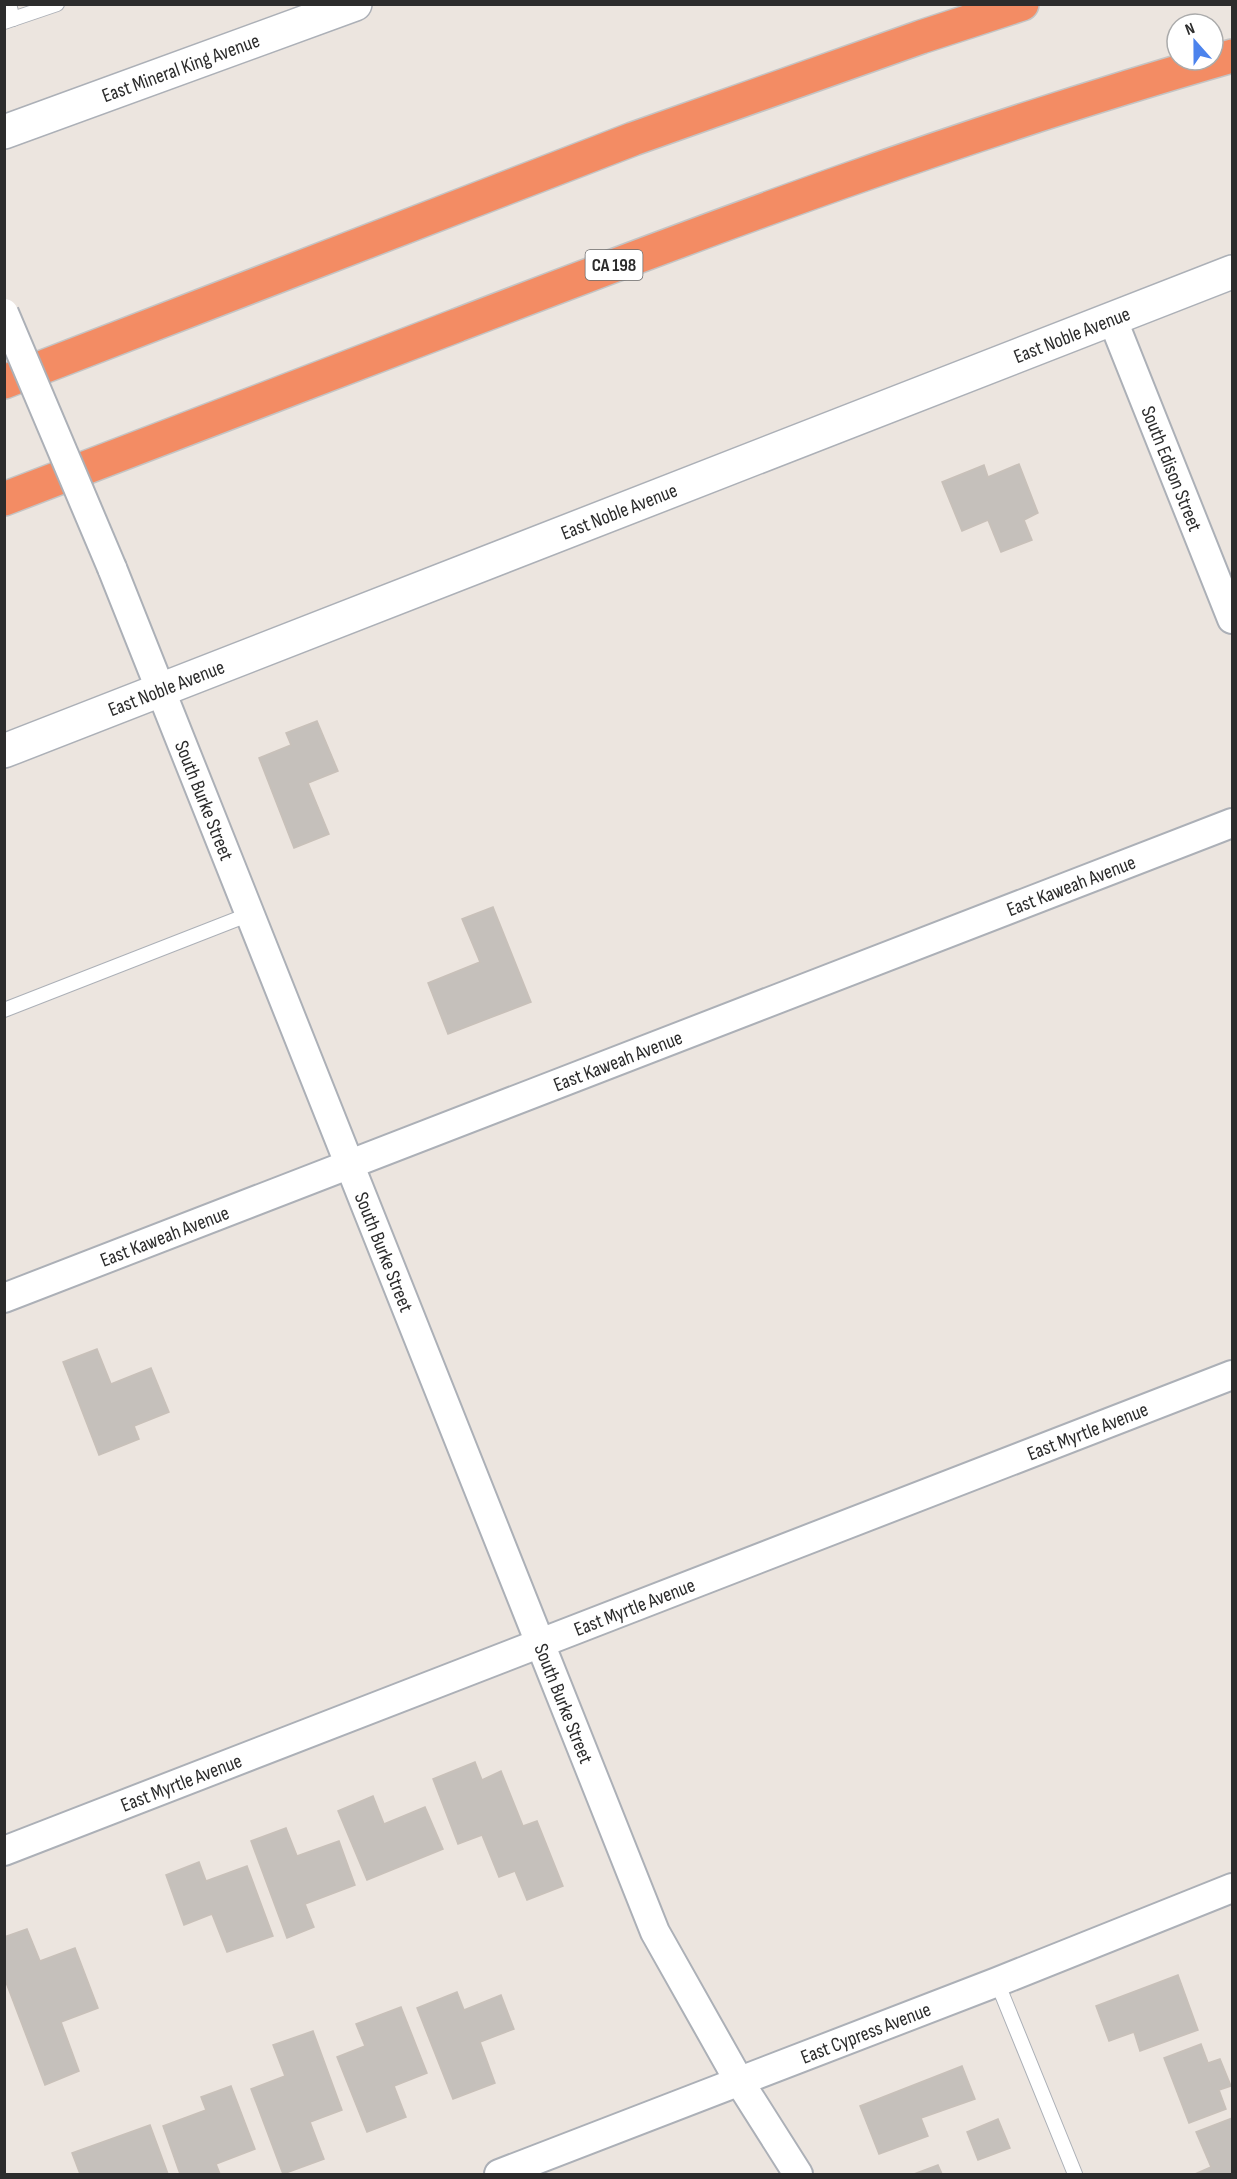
<svg xmlns="http://www.w3.org/2000/svg" width="1237" height="2179" font-family="'Sofia Sans Condensed',sans-serif">
  <style>
    .building { fill: #c5c0bb; stroke: #c8c0b9; stroke-width: 1.5 }
    .lines { fill: none; stroke-linecap: round; stroke-linejoin: round }
    .service-casing { stroke: #acb0b7; stroke-width: 16 }
    .minor-casing { stroke: #acb0b7; stroke-width: 32 }
    .secondary-casing { stroke: #acb0b7; stroke-width: 36 }
    .motorway-casing { stroke: #c4c4c4; stroke-width: 36 }
    .service { stroke: #fff; stroke-width: 14 }
    .minor { stroke: #fff; stroke-width: 28 }
    .secondary { stroke: #fff; stroke-width: 33 }
    .motorway { stroke: #f38c64; stroke-width: 33 }
    .minor-bridge-casing { stroke: #acb0b7; stroke-width: 32; stroke-linecap: butt }
    .minor-bridge { stroke: #fff; stroke-width: 28 }
    .labels { text-anchor: middle; stroke-width: 5; stroke-linejoin: round; paint-order: stroke }
    .shield { fill: #fff; stroke: #6b6b6b; stroke-width: 1.5 }
    .shield-label { font-size: 18px; font-weight: bold; fill: #2c2c2c }
    .street-label { font-size: 20px; fill: #2c2c2c; stroke: #fff }
  </style>
  <rect width="100%" height="100%" fill="#ece5df"/>
  <g class="building">
    <polygon points="1019,464 1038,513 1024,520 1032,540 1001,552 988,520 962,531 942,482 984,465 988,477"/>
    <polygon points="317,721 338,771 308,783 329,834 294,848 259,758 291,745 286,733"/>
    <polygon points="493,907 531,1002 448,1034 428,983 480,962 462,919"/>
    <polygon points="97,1349 111,1384 151,1368 169,1412 134,1426 139,1439 99,1455 63,1362"/>
    <polygon points="475,1762 482,1780 501,1771 523,1826 537,1821 563,1886 527,1900 515,1871 499,1877 482,1835 458,1844 433,1779"/>
    <polygon points="373,1796 384,1824 425,1807 443,1849 367,1880 338,1811"/>
    <polygon points="286,1828 297,1856 339,1841 355,1885 305,1904 314,1927 287,1938 251,1841"/>
    <polygon points="199,1862 206,1881 247,1866 273,1936 227,1952 212,1914 184,1925 166,1875"/>
    <polygon points="27,1929 40,1961 75,1948 98,2008 61,2022 79,2071 45,2085 4,1977 4,1937"/>
    <polygon points="1178,1975 1198,2030 1140,2051 1134,2032 1109,2041 1096,2006"/>
    <polygon points="457,1992 464,2010 501,1995 514,2029 480,2042 495,2083 453,2099 417,2008"/>
    <polygon points="401,2007 427,2073 394,2086 406,2117 367,2132 337,2057 365,2046 356,2024"/>
    <polygon points="313,2031 342,2110 310,2122 324,2159 283,2174 251,2089 285,2076 273,2045"/>
    <polygon points="1201,2044 1208,2063 1220,2059 1231,2086 1219,2090 1226,2109 1189,2123 1164,2058"/>
    <polygon points="962,2066 975,2099 921,2118 928,2136 879,2154 860,2106"/>
    <polygon points="231,2086 255,2149 216,2164 220,2174 180,2174 163,2126 206,2110 201,2097"/>
    <polygon points="1232,2118 1232,2174 1195,2174 1211,2167 1196,2132"/>
    <polygon points="998,2119 1010,2148 978,2160 967,2132"/>
    <polygon points="150,2125 168,2174 80,2174 72,2153"/>
    <polygon points="938,2165 942,2174 914,2174"/>
  </g>
  <g class="lines">
    <g class="service-casing">
      <g id="service">
        <polyline points="9,4 13,19"/>
        <polyline points="4,22 57,4"/>
        <polyline points="4,1010 250,914"/>
        <polyline points="997,1982 1075,2174"/>
      </g>
    </g>
    <g class="minor-casing">
      <g id="minor">
        <path id="s1" d="M1112 318 1232 619"/>
        <path id="s2" d="M112 568 655 1932 739 2081 798 2174"/>
        <path id="s3" d="M4 1298 1232 823"/>
        <path id="s4" d="M4 1851 1232 1375"/>
        <path id="s5" d="M499 2174 997 1982 1232 1888"/>
      </g>
    </g>
    <g class="secondary-casing">
      <g id="secondary">
        <path id="s6" d="M4 132 355 4"/>
        <path id="s7" d="M4 751 1232 272"/>
      </g>
    </g>
    <g class="motorway-casing">
      <g id="motorway">
        <polyline points="4,382 633,139 921,37 1022,4"/>
        <path d="M4 499C156 441 307 383 458 325 713 227 969 131 1232 56"/>
      </g>
    </g>
    <use href="#service" class="service"/>
    <use href="#minor" class="minor"/>
    <use href="#secondary" class="secondary"/>
    <use href="#motorway" class="motorway"/>
    <g class="minor-bridge-casing">
      <polyline id="minor-bridge" points="4,313 112,568"/>
    </g>
    <use href="#minor-bridge" class="minor-bridge"/>
  </g>
  <g class="labels">
    <rect class="shield" x="585.5" y="250" width="57" height="30" rx="4.5"/>
    <g class="shield-label">
      <text x="614" y="271">CA 198</text>
    </g>
    <g class="street-label">
      <text dy="7" stroke="none"><textPath href="#s6" startOffset="188">East Mineral King Avenue</textPath></text>
      <text dy="7" stroke="none"><textPath href="#s7" startOffset="1146">East Noble Avenue</textPath></text>
      <text dy="7" stroke="none"><textPath href="#s1" startOffset="162">South Edison Street</textPath></text>
      <text dy="7" stroke="none"><textPath href="#s7" startOffset="660">East Noble Avenue</textPath></text>
      <text dy="7" stroke="none"><textPath href="#s7" startOffset="174">East Noble Avenue</textPath></text>
      <text dy="7" stroke="none"><textPath href="#s2" startOffset="250">South Burke Street</textPath></text>
      <text dy="7" stroke="none"><textPath href="#s3" startOffset="1144">East Kaweah Avenue</textPath></text>
      <text dy="7" stroke="none"><textPath href="#s3" startOffset="658">East Kaweah Avenue</textPath></text>
      <text dy="7" stroke="none"><textPath href="#s3" startOffset="172">East Kaweah Avenue</textPath></text>
      <text dy="7" stroke="none"><textPath href="#s2" startOffset="736">South Burke Street</textPath></text>
      <text dy="7" stroke="none"><textPath href="#s4" startOffset="1162">East Myrtle Avenue</textPath></text>
      <text dy="7" stroke="none"><textPath href="#s4" startOffset="676">East Myrtle Avenue</textPath></text>
      <text dy="7" stroke="none"><textPath href="#s2" startOffset="1222">South Burke Street</textPath></text>
      <text dy="7" stroke="none"><textPath href="#s4" startOffset="190">East Myrtle Avenue</textPath></text>
      <text dy="7" stroke="none"><textPath href="#s5" startOffset="393">East Cypress Avenue</textPath></text>
    </g>
  </g>
  <rect width="1237" height="2179" fill="none" stroke="#2c2c2c" stroke-width="12"/>
  <g transform="translate(1195 42) rotate(339)"><circle r="28" fill="#ffffff" stroke="#ababab" stroke-width="1.5"/>
  <path d="M0-4.5L10 22L0 15L-10 22Z" fill="#4c83ed"/>
  <text y="-9" font-size="16" font-weight="bold" text-anchor="middle" fill="#2c2c2c">N</text>
  </g>
</svg>
